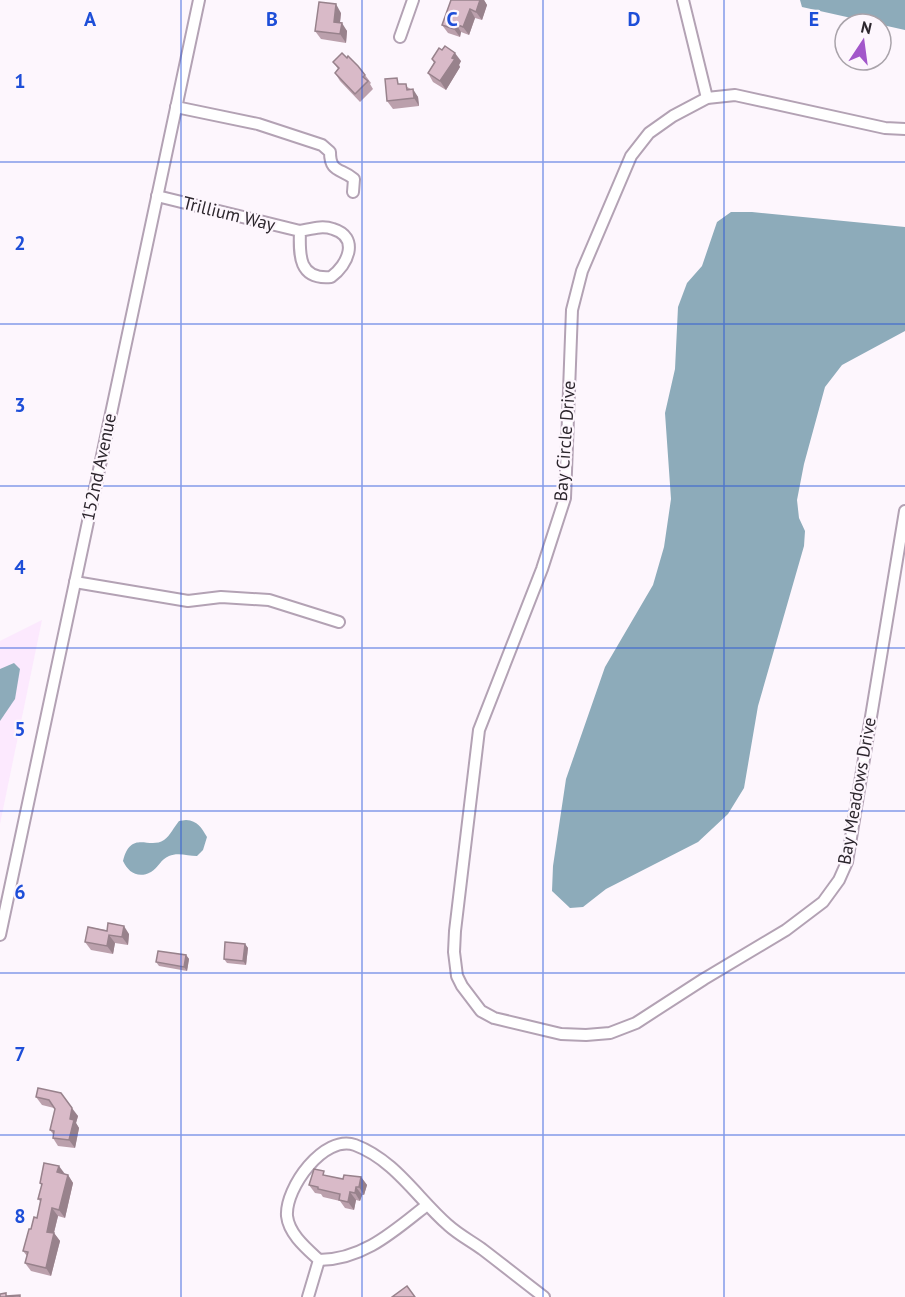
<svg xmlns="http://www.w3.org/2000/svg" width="905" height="1297" font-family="'PT Sans',sans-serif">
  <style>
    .built { fill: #fce9fe }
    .water { fill: #8dabba }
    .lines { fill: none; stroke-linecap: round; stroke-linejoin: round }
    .minor-casing { stroke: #b3a2b4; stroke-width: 14 }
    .minor { stroke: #fff; stroke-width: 10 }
    .wall { fill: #bba0ac }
    .shaded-wall { fill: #98828c }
    .building { fill: #d9bac8; stroke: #98828c; stroke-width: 1.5 }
    .grid { fill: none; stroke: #1d4ed8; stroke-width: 1.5; stroke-opacity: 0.55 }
    .labels { text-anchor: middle; stroke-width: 4.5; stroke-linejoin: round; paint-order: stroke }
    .street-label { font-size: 18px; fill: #2c262d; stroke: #fdf6fd }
    .grid-label { font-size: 20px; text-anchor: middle; font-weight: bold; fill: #1d4ed8; stroke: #fdf6fd; stroke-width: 4.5; stroke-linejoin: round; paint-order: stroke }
  </style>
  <rect width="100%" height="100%" fill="#fdf6fd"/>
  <polygon class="built" points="42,620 0,824 0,641"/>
  <g class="water">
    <polygon points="800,0 905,0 905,30 802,7"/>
    <polygon points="731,212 752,212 905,227 905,331 842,365 825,387 804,464 797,500 799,518 805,531 804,546 758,706 744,788 728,814 698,842 606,889 583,907 570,908 552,891 553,866 566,779 605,667 653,585 664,547 671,499 665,413 675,369 678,307 687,283 702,266 717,222"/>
    <polygon points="14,663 20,669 15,699 0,721 0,669"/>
    <path d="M186 820C198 821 201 827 207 837L203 850 197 856C188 856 178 852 169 856 161 859 158 868 151 872 138 879 128 872 123 861 131 829 149 850 164 840 170 836 174 827 179 821Z"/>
  </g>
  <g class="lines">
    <g class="minor-casing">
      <g id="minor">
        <polyline points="683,0 707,98"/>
        <polyline points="400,37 413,0"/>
        <path d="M176 107 258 124 322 145 330 152C330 173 341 168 354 179L353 192"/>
        <polyline points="905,129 885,128 735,95 707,98 673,116 649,133 631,156 582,271 572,310 565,498 542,569 479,730 455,931 454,952 457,976 462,986 481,1011 494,1018 561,1034 586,1035 610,1033 636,1023 704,979 786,930 823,902 839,880 847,862 905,511"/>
        <path d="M157 196 300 231C299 256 299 280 331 277 348 265 360 237 333 229 322 225 311 229 300 231"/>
        <polyline points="75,582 188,601 221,597 269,600 339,622"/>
        <polyline points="0,935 199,0"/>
        <path d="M319 1260C363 1260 394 1231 427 1205"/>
        <path d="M308 1297 319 1260C306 1248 289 1234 287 1216 285 1188 324 1134 355 1145 395 1160 418 1199 448 1225 459 1235 471 1241 482 1249 503 1265 523 1281 544 1297"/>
      </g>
    </g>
    <use href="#minor" class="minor"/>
  </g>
  <g class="wall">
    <polygon points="451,0 484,0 487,5 482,20 475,18 469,35 461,32 460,37 448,33 442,25"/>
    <polygon points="341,13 340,23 347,31 346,43 321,39 315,31"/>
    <polygon points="432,59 461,61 459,65 460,67 446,90 433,82 428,73 434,63"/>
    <polygon points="333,62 365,75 371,83 370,84 373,89 360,102 340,81 335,73 338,69"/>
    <polygon points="401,84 411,89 418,97 419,106 393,109 387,101"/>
    <polygon points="88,927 129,934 128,945 115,943 113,954 91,950 85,942"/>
    <polygon points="245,944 248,948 246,965 227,963 224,959"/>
    <polygon points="186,955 189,959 187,971 159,966 156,962"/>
    <polygon points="38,1088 78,1116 76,1123 79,1128 75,1148 58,1146 53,1138 53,1134 50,1130 55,1109 54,1108 42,1105 36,1097"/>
    <polygon points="64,1174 68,1175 73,1183 65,1218 58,1216 54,1233 60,1241 51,1276 31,1271 25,1263 27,1256 23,1251 31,1229 37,1218 41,1202 38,1199 42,1186 40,1183"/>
    <polygon points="327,1176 343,1179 361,1177 367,1185 364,1195 362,1195 360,1201 356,1200 354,1210 345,1208 340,1201 323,1197 321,1194 315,1193 309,1185"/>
  </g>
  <g class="shaded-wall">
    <polygon points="480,0 484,0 487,5 482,20 476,12"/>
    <polygon points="336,4 341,13 339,30 334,22"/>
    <polygon points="470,9 475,18 469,35 463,27"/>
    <polygon points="342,23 347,31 346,43 340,34"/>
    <polygon points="456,24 461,32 460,37 454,29"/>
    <polygon points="455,53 461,61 459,65 460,67 446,90 440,81"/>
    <polygon points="413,89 418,97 419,106 414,98"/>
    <polygon points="124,926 129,934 128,945 122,937"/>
    <polygon points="109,935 115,943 113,954 107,946"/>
    <polygon points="245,944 248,948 246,965 243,961"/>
    <polygon points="186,955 189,959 187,971 184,967"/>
    <polygon points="72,1108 78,1116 76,1123 79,1128 75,1148 69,1140 70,1119"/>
    <polygon points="59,1166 65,1174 57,1172"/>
    <polygon points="68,1175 73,1183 65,1218 59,1210"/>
    <polygon points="361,1177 367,1185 364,1195 359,1187"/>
    <polygon points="356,1187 362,1195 360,1201 355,1193"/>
    <polygon points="350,1192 356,1200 354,1210 348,1202"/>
    <polygon points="52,1208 58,1216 52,1240 47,1232"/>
    <polygon points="54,1233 60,1241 51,1276 46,1268"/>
  </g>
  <g class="building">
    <polygon points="451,0 480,0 476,12 470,9 463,27 456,24 454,29 442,25"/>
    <polygon points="319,2 336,4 334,22 342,23 340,34 315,31"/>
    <polygon points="445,46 455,53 452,58 455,59 440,81 428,73 435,62 432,59 439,48 442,50"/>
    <polygon points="342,53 347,58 348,56 358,66 365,75 363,77 368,81 355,94 335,73 339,68 333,62"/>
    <polygon points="397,78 398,84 406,84 407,90 413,89 414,98 387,101 385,79"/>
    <polygon points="108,923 124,926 122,937 109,935 107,946 85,942 88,927 107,931"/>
    <polygon points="225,942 245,944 243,961 224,959"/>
    <polygon points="158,951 186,955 184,967 156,962"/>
    <polygon points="38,1088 61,1093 72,1108 70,1119 74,1120 69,1140 53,1138 54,1131 50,1130 55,1109 49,1100 36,1097"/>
    <polygon points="44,1163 59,1166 57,1172 68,1175 59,1210 52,1208 47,1232 54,1233 46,1268 25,1263 28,1252 23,1251 29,1229 31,1229 34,1217 37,1218 41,1199 38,1199 42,1184 40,1183"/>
    <polygon points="314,1169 324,1171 323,1175 343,1179 344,1175 361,1177 359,1187 356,1187 355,1193 350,1192 348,1202 339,1200 340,1194 318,1189 318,1187 309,1185"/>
    <polygon points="407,1286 415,1297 392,1297"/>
    <polygon points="6,1293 6,1296 20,1295 20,1297 0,1297 0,1294"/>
  </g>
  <path class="grid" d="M181 0V1297M362 0V1297M543 0V1297M724 0V1297M0 162H905M0 324H905M0 486H905M0 648H905M0 811H905M0 973H905M0 1135H905"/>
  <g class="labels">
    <g class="street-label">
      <text transform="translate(229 214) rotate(14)" y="6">Trillium Way</text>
      <text transform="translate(565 441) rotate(-86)" y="6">Bay Circle Drive</text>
      <text transform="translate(99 467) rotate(-78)" y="6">152nd Avenue</text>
      <text transform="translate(857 791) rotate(-80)" y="6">Bay Meadows Drive</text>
    </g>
  </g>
  <g class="grid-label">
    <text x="90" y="26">A</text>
    <text x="272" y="26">B</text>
    <text x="452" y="26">C</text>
    <text x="634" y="26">D</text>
    <text x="814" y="26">E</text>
    <text x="20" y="88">1</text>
    <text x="20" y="250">2</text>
    <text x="20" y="412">3</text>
    <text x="20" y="574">4</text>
    <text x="20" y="736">5</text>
    <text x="20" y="899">6</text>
    <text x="20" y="1061">7</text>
    <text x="20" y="1223">8</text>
  </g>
  <g transform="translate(863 42) rotate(13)"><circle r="28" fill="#fdf6fd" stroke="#a9a3aa" stroke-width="1.5"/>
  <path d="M0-4.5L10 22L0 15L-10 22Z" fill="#a257ca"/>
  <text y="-9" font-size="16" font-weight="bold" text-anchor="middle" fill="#2c262d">N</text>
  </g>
</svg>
